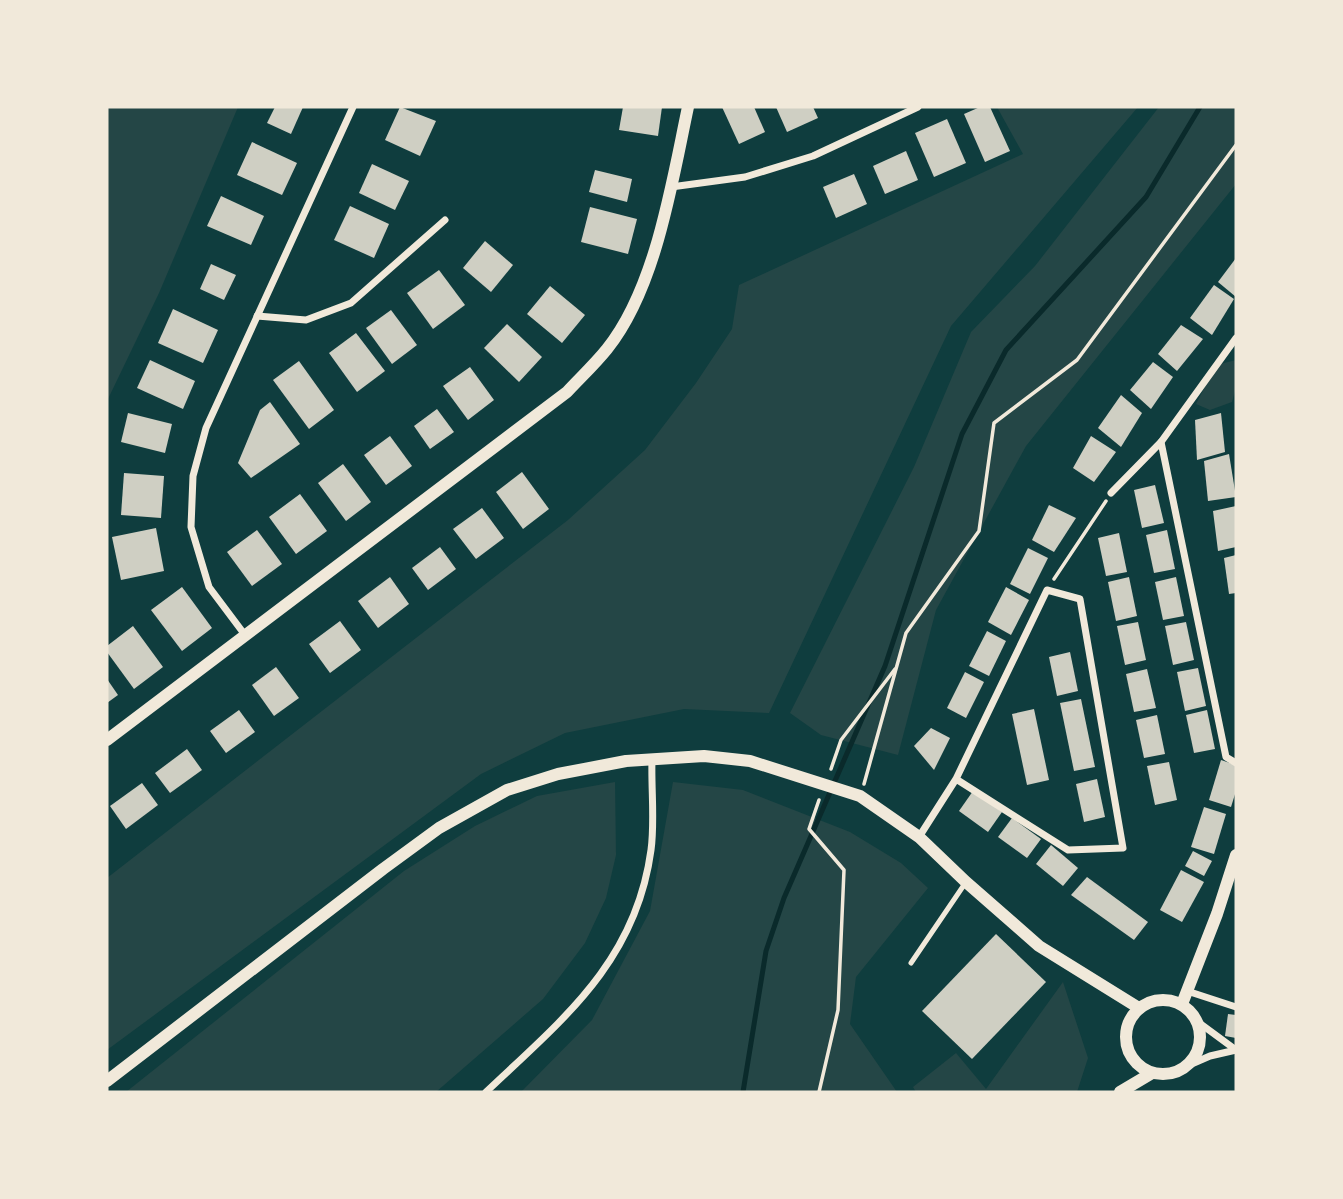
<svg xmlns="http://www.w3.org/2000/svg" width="1343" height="1199" font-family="'DejaVu Sans',sans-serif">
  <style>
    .green { fill: #244646 }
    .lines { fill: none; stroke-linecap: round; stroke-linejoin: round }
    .stream { stroke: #0a2a2b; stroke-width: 5 }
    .building { fill: #cfcfc3 }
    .path { stroke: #f1e9da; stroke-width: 3.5 }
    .service { stroke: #f1e9da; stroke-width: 5 }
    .minor { stroke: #f1e9da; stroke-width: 7 }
    .tertiary { stroke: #f1e9da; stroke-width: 12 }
  </style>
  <rect width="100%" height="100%" fill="#0f3d3e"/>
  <g class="green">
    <polygon points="107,107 238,107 159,293 107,401"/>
    <polygon points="997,107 1138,107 951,326 769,713 684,709 565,733 481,774 107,1050 107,878 568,520 645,450 696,383 732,329 739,285 1023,154"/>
    <polygon points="1159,107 1236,107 1236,184 1026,446 936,610 898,755 821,735 790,713 914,467 971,332 1035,266"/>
    <polygon points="1236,360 1236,387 1232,402 1210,410 1196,404 1216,365"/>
    <polygon points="615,782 616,855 606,898 585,943 543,999 436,1092 126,1092 404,871 475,826 537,796"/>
    <polygon points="673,782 743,790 850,832 901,863 928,888 856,977 850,1024 897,1092 521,1092 592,1020 650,911"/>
    <polygon points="1063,982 1088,1058 1077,1092 916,1092 913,1087 956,1053 986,1089"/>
  </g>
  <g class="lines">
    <polyline class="stream" points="743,1092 766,951 784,898 885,666 962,434 1006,350 1146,197 1200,107"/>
  </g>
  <g class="building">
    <polygon points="275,107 303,107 291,134 267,123"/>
    <polygon points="400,107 436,121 420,156 385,140"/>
    <polygon points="623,107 662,107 658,136 619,130"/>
    <polygon points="722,107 754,107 765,132 739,144"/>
    <polygon points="776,107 813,107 818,118 787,132"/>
    <polygon points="980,107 990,107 1010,151 985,162 964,114"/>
    <polygon points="947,119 966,163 934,177 915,133"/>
    <polygon points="252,142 297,163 282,195 237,175"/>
    <polygon points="906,151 918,180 885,194 873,166"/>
    <polygon points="372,164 409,181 395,210 359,193"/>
    <polygon points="595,170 632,179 627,202 589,192"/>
    <polygon points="854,174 867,204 836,218 823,187"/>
    <polygon points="221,196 264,216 251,245 207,226"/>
    <polygon points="350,206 389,224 374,258 334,240"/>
    <polygon points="590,207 637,219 628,254 581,242"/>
    <polygon points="485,241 513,265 491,292 463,268"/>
    <polygon points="1236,258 1236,297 1218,282"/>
    <polygon points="211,264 236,275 224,300 200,289"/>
    <polygon points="439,270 465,305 433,329 407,293"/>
    <polygon points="1214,285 1234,299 1212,335 1190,318"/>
    <polygon points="550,286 585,315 562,343 527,314"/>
    <polygon points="173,309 218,330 203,363 158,343"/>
    <polygon points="391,310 417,345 392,364 366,328"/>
    <polygon points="507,324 542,357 519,382 484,348"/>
    <polygon points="1181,325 1203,339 1177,371 1158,354"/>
    <polygon points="356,333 385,371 357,392 329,353"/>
    <polygon points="150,360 195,381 183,409 137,388"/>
    <polygon points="299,361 334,410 309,429 273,380"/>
    <polygon points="1153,362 1173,377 1151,409 1130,390"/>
    <polygon points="470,367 494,400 468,420 443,386"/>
    <polygon points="1121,395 1142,413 1121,447 1098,428"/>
    <polygon points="270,402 300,444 251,478 238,463 260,410"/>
    <polygon points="437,409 454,432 430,449 414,426"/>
    <polygon points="128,413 172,424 165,453 121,442"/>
    <polygon points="1221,413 1225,452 1197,460 1195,420"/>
    <polygon points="390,436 412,466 386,485 364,455"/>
    <polygon points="1091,436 1116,452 1094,482 1073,468"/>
    <polygon points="1229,454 1236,497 1208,501 1204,461"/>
    <polygon points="343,464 371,502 346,521 318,483"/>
    <polygon points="522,472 549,509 523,529 496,492"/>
    <polygon points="124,473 164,476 161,518 121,515"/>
    <polygon points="1155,485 1164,523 1142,528 1134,490"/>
    <polygon points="300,494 327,531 296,554 269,517"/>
    <polygon points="1049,505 1076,518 1054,552 1032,540"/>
    <polygon points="1236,506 1236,547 1218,551 1213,511"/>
    <polygon points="482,508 504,538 476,559 453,529"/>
    <polygon points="156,528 164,571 121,580 112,537"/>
    <polygon points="257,530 282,564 252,586 227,552"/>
    <polygon points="1167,530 1175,569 1154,573 1146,535"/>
    <polygon points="1119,533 1127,572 1106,576 1098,538"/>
    <polygon points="440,547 456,569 428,590 412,568"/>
    <polygon points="1028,548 1048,558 1030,594 1010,584"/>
    <polygon points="1236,555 1236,593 1229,594 1224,558"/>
    <polygon points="390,577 409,604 378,628 358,601"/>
    <polygon points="1129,577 1137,616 1116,621 1108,582"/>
    <polygon points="1176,577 1184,616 1163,620 1155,582"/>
    <polygon points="182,587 212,628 182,651 151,610"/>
    <polygon points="1006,587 1029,600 1011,635 988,622"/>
    <polygon points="340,621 361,650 330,673 309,644"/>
    <polygon points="1138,622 1146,660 1125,665 1117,626"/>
    <polygon points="1186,622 1194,660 1173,665 1165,626"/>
    <polygon points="133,626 163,667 134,689 107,652 107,646"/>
    <polygon points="987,631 1006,641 989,676 969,666"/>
    <polygon points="1070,652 1078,691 1057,696 1049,657"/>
    <polygon points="276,667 299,698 274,716 252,685"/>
    <polygon points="1198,668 1206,706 1185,711 1177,672"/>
    <polygon points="1147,669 1156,708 1134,712 1126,674"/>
    <polygon points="965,672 984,682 966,718 947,708"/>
    <polygon points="107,679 118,695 107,703"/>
    <polygon points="1081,699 1095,767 1074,771 1060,703"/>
    <polygon points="1034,709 1049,780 1027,785 1012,714"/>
    <polygon points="239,710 255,732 226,753 210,731"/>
    <polygon points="1207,710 1215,749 1194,753 1186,715"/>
    <polygon points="1157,715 1165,754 1144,758 1136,720"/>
    <polygon points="931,728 950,738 934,770 914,746"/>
    <polygon points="187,749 202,770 170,793 155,773"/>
    <polygon points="1221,760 1236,765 1236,791 1231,807 1209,800"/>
    <polygon points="1169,762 1177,800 1155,805 1147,766"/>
    <polygon points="1097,779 1105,817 1084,822 1076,784"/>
    <polygon points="142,783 158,805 126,829 110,806"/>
    <polygon points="973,791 1002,812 988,832 959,811"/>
    <polygon points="1204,807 1226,814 1214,854 1191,847"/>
    <polygon points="1012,818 1041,839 1027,858 998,837"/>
    <polygon points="1051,845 1078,868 1063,886 1036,864"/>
    <polygon points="1193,851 1212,861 1204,876 1185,866"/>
    <polygon points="1181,870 1204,882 1182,922 1160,910"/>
    <polygon points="1087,877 1148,922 1134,940 1071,895"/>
    <polygon points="996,934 1046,982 972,1059 922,1011"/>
    <polygon points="1228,1014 1236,1015 1236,1038 1225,1036"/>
  </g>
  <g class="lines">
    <g class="path">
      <polyline points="1054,579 1106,501"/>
      <polyline points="831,769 841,740 895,669"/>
      <polyline points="864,784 906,633 979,531 994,423 1077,360 1236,145"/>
      <polyline points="819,1092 838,1010 844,870 809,829 819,800"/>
    </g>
    <polyline class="service" points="911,963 966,882"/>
    <g class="minor">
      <polyline points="671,187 745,177 813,156 918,107"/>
      <polyline points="257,316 306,320 351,303 445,220"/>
      <polyline points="1236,338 1161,442 1226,757 1236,763"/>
      <polyline points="1111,493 1161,442"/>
      <polyline points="245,635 209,587 191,527 193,476 206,428 353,107"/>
      <polyline points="919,837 956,779 1047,590 1080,599 1123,848 1068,850 956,779"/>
      <polyline points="1187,991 1236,1007"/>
      <polyline points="1198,1022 1236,1050"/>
      <polyline points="1187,1066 1210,1056 1236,1050"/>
      <path d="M486 1092C562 1020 636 962 651 850 655 821 651 789 652 759"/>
    </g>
    <g class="tertiary">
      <path d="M107 740 567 392C580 378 595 364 607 349 656 288 672 182 688 107"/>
      <circle cx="1163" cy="1037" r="37"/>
      <polyline points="1182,1004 1217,914 1236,855"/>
      <polyline points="107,1081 383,869 439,828 507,790 558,774 626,761 704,756 750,761 860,796 919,837 966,882 1039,946 1139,1008"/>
      <polyline points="1120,1092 1152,1073"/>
    </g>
  </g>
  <rect width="1343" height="1199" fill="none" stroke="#f1e9da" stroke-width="217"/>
</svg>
